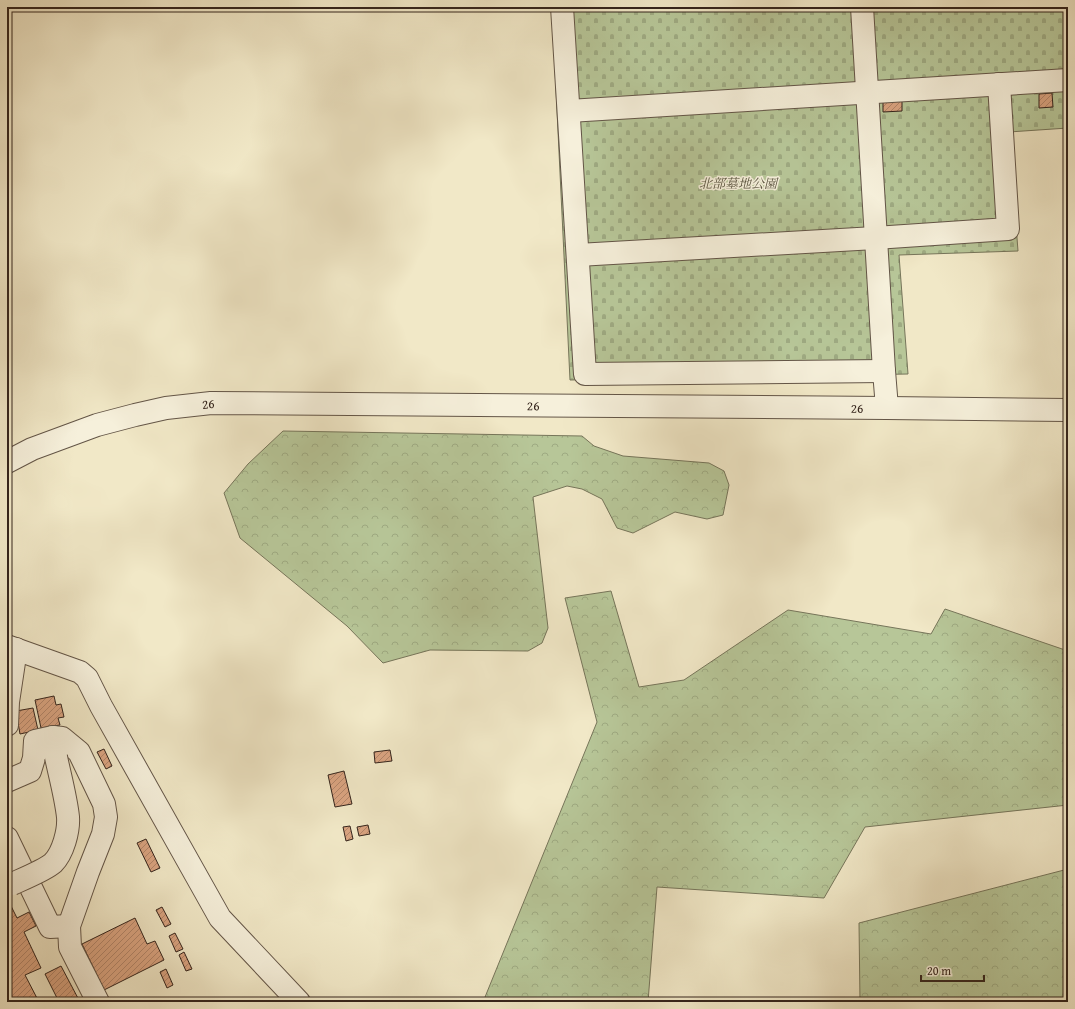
<svg xmlns="http://www.w3.org/2000/svg" width="1075" height="1009" font-family="'Gentium Book Plus','Noto Serif JP',serif">
  <style>
    .forest { fill: url(#forest-crowns); stroke: #76755a }
    .cemetery { fill: url(#cemetery-stones); stroke: #76755a }
    .building { fill: url(#building-hatch); stroke: #34241c }
    .lines { fill: none; stroke-linecap: round; stroke-linejoin: round }
    .minor-casing { stroke: #635547; stroke-width: 24 }
    .minor { stroke: #f6f0db; stroke-width: 22 }
    .minor-bridge-casing { stroke: #635547; stroke-width: 24; stroke-linecap: butt }
    .minor-bridge { stroke: #f6f0db; stroke-width: 22 }
    .labels { text-anchor: middle; stroke-width: 3; stroke-linejoin: round; paint-order: stroke }
    .park-label { font-size: 13px; font-style: italic; fill: #5b5541; stroke: #f6f0db }
    .street-label { font-size: 13px; fill: #34241c; stroke: #f6f0db }
  </style>
  <defs>
    <pattern id="forest-crowns" width="20" height="18" patternUnits="userSpaceOnUse"><rect width="20" height="18" fill="#b7c698"/><path d="M2 6a3 3 0 1 1 6 0M12 15a3 3 0 1 1 6 0" fill="none" stroke="#9eaa82"/></pattern>
    <pattern id="cemetery-stones" width="16" height="16" patternUnits="userSpaceOnUse"><rect width="16" height="16" fill="#b7c698"/><path d="M2 7V4a2 2 0 0 1 4 0v3zM10 15v-3a2 2 0 0 1 4 0v3z" fill="#9eaa82"/></pattern>
    <pattern id="building-hatch" width="6" height="6" patternUnits="userSpaceOnUse"><rect width="6" height="6" fill="#daa481"/><path d="M-1 1l2-2M0 6l6-6M5 7l2-2" fill="none" stroke="#b28569"/></pattern>
  </defs>
  <rect width="100%" height="100%" fill="#f1e8c7"/>
  <filter id="stains"><feTurbulence type="fractalNoise" baseFrequency=".005" numOctaves="4"/><feColorMatrix values="0 0 0 0 .2 0 0 0 0 .09 0 0 0 0 .02 0 0 0 .5 -.17"/></filter>
  <radialGradient id="worn" r=".72"><stop offset=".6" stop-color="#630" stop-opacity="0"/><stop offset="1" stop-color="#630" stop-opacity=".3"/></radialGradient>
  <g class="forest">
    <polygon points="283,431 582,436 594,446 623,456 709,463 724,471 729,485 723,515 707,519 675,512 633,533 617,528 602,499 582,489 567,486 533,497 548,628 542,643 528,651 430,650 383,663 347,626 240,538 224,493 248,464"/>
    <polygon points="611,591 639,687 684,680 788,610 931,634 945,609 1068,651 1068,805 865,827 824,898 657,887 648,1002 483,1002 597,722 565,598"/>
    <polygon points="1068,869 1068,1002 860,1002 859,923"/>
  </g>
  <polygon class="cemetery" points="552,7 1068,7 1068,128 1009,132 1018,251 899,255 908,374 570,380"/>
  <g class="building">
    <polygon points="1052,93 1053,107 1039,108 1039,94"/>
    <polygon points="883,95 902,95 902,111 883,112"/>
    <polygon points="54,696 56,705 61,704 64,717 58,718 60,725 41,728 35,700"/>
    <polygon points="33,708 38,730 20,734 16,711"/>
    <polygon points="104,749 112,766 106,769 97,752"/>
    <polygon points="390,750 392,761 375,763 374,752"/>
    <polygon points="344,771 352,804 335,807 328,775"/>
    <polygon points="368,825 370,834 359,836 357,827"/>
    <polygon points="350,826 353,839 346,841 343,827"/>
    <polygon points="146,839 160,868 151,872 137,843"/>
    <polygon points="7,898 17,918 29,912 36,926 24,932 41,968 25,975 39,1002 7,1002"/>
    <polygon points="162,907 171,924 165,927 156,910"/>
    <polygon points="135,918 147,944 155,941 164,960 104,990 82,944"/>
    <polygon points="175,933 183,949 176,952 169,936"/>
    <polygon points="184,952 192,969 186,971 179,955"/>
    <polygon points="61,966 80,1002 59,1002 45,974"/>
    <polygon points="166,969 173,985 167,988 160,972"/>
    <polygon points="54,998 56,1002 46,1002"/>
  </g>
  <g class="lines">
    <g class="minor-casing">
      <g id="minor">
        <polyline points="562,7 585,374 884,371"/>
        <polyline points="862,7 884,371 887,408"/>
        <polyline points="569,111 1068,80"/>
        <polyline points="578,255 875,238 1008,229 999,84"/>
        <path id="s1" d="M7 462 32 449 97 425 135 415 166 408 211 403 887 408 1068 410"/>
        <polyline points="7,646 80,672 87,678 101,706 220,918 299,1002"/>
        <polyline points="7,725 8,702 16,649"/>
        <polyline points="53,737 62,738 79,752 104,804 106,817 103,834 88,872 69,926 70,947 98,1002"/>
        <polyline points="7,781 30,771 34,758 35,741 53,737 55,751"/>
        <polyline points="7,838 50,927 69,926"/>
      </g>
    </g>
    <use href="#minor" class="minor"/>
    <g class="minor-bridge-casing">
      <path id="minor-bridge" d="M12 884C23 879 45 870 53 863 63 853 69 831 68 817 66 798 60 776 56 757"/>
    </g>
    <use href="#minor-bridge" class="minor-bridge"/>
  </g>
  <g class="labels">
    <g class="park-label">
      <text x="738" y="188">北部墓地公園</text>
    </g>
    <g class="street-label">
      <text dy="5" stroke="none"><textPath href="#s1" startOffset="211">26</textPath></text>
      <text dy="5" stroke="none"><textPath href="#s1" startOffset="536">26</textPath></text>
      <text dy="5" stroke="none"><textPath href="#s1" startOffset="860">26</textPath></text>
    </g>
  </g>
  <rect width="1075" height="1009" fill="none" stroke="#f1e8c7" stroke-width="24"/>
  <rect x="8" y="8" width="1059" height="993" fill="none" stroke="#34241c" stroke-width="2"/>
  <rect x="12" y="12" width="1051" height="985" fill="none" stroke="#34241c"/>
  <path d="M921 975v6h63v-6" fill="none" stroke="#34241c" stroke-width="2"/>
  <text x="927" y="975" font-size="12" fill="#34241c" stroke="#f6f0db" stroke-width="3" paint-order="stroke">20 m</text>
  <rect width="100%" height="100%" filter="url(#stains)"/>
  <rect width="100%" height="100%" fill="url(#worn)"/>
</svg>
